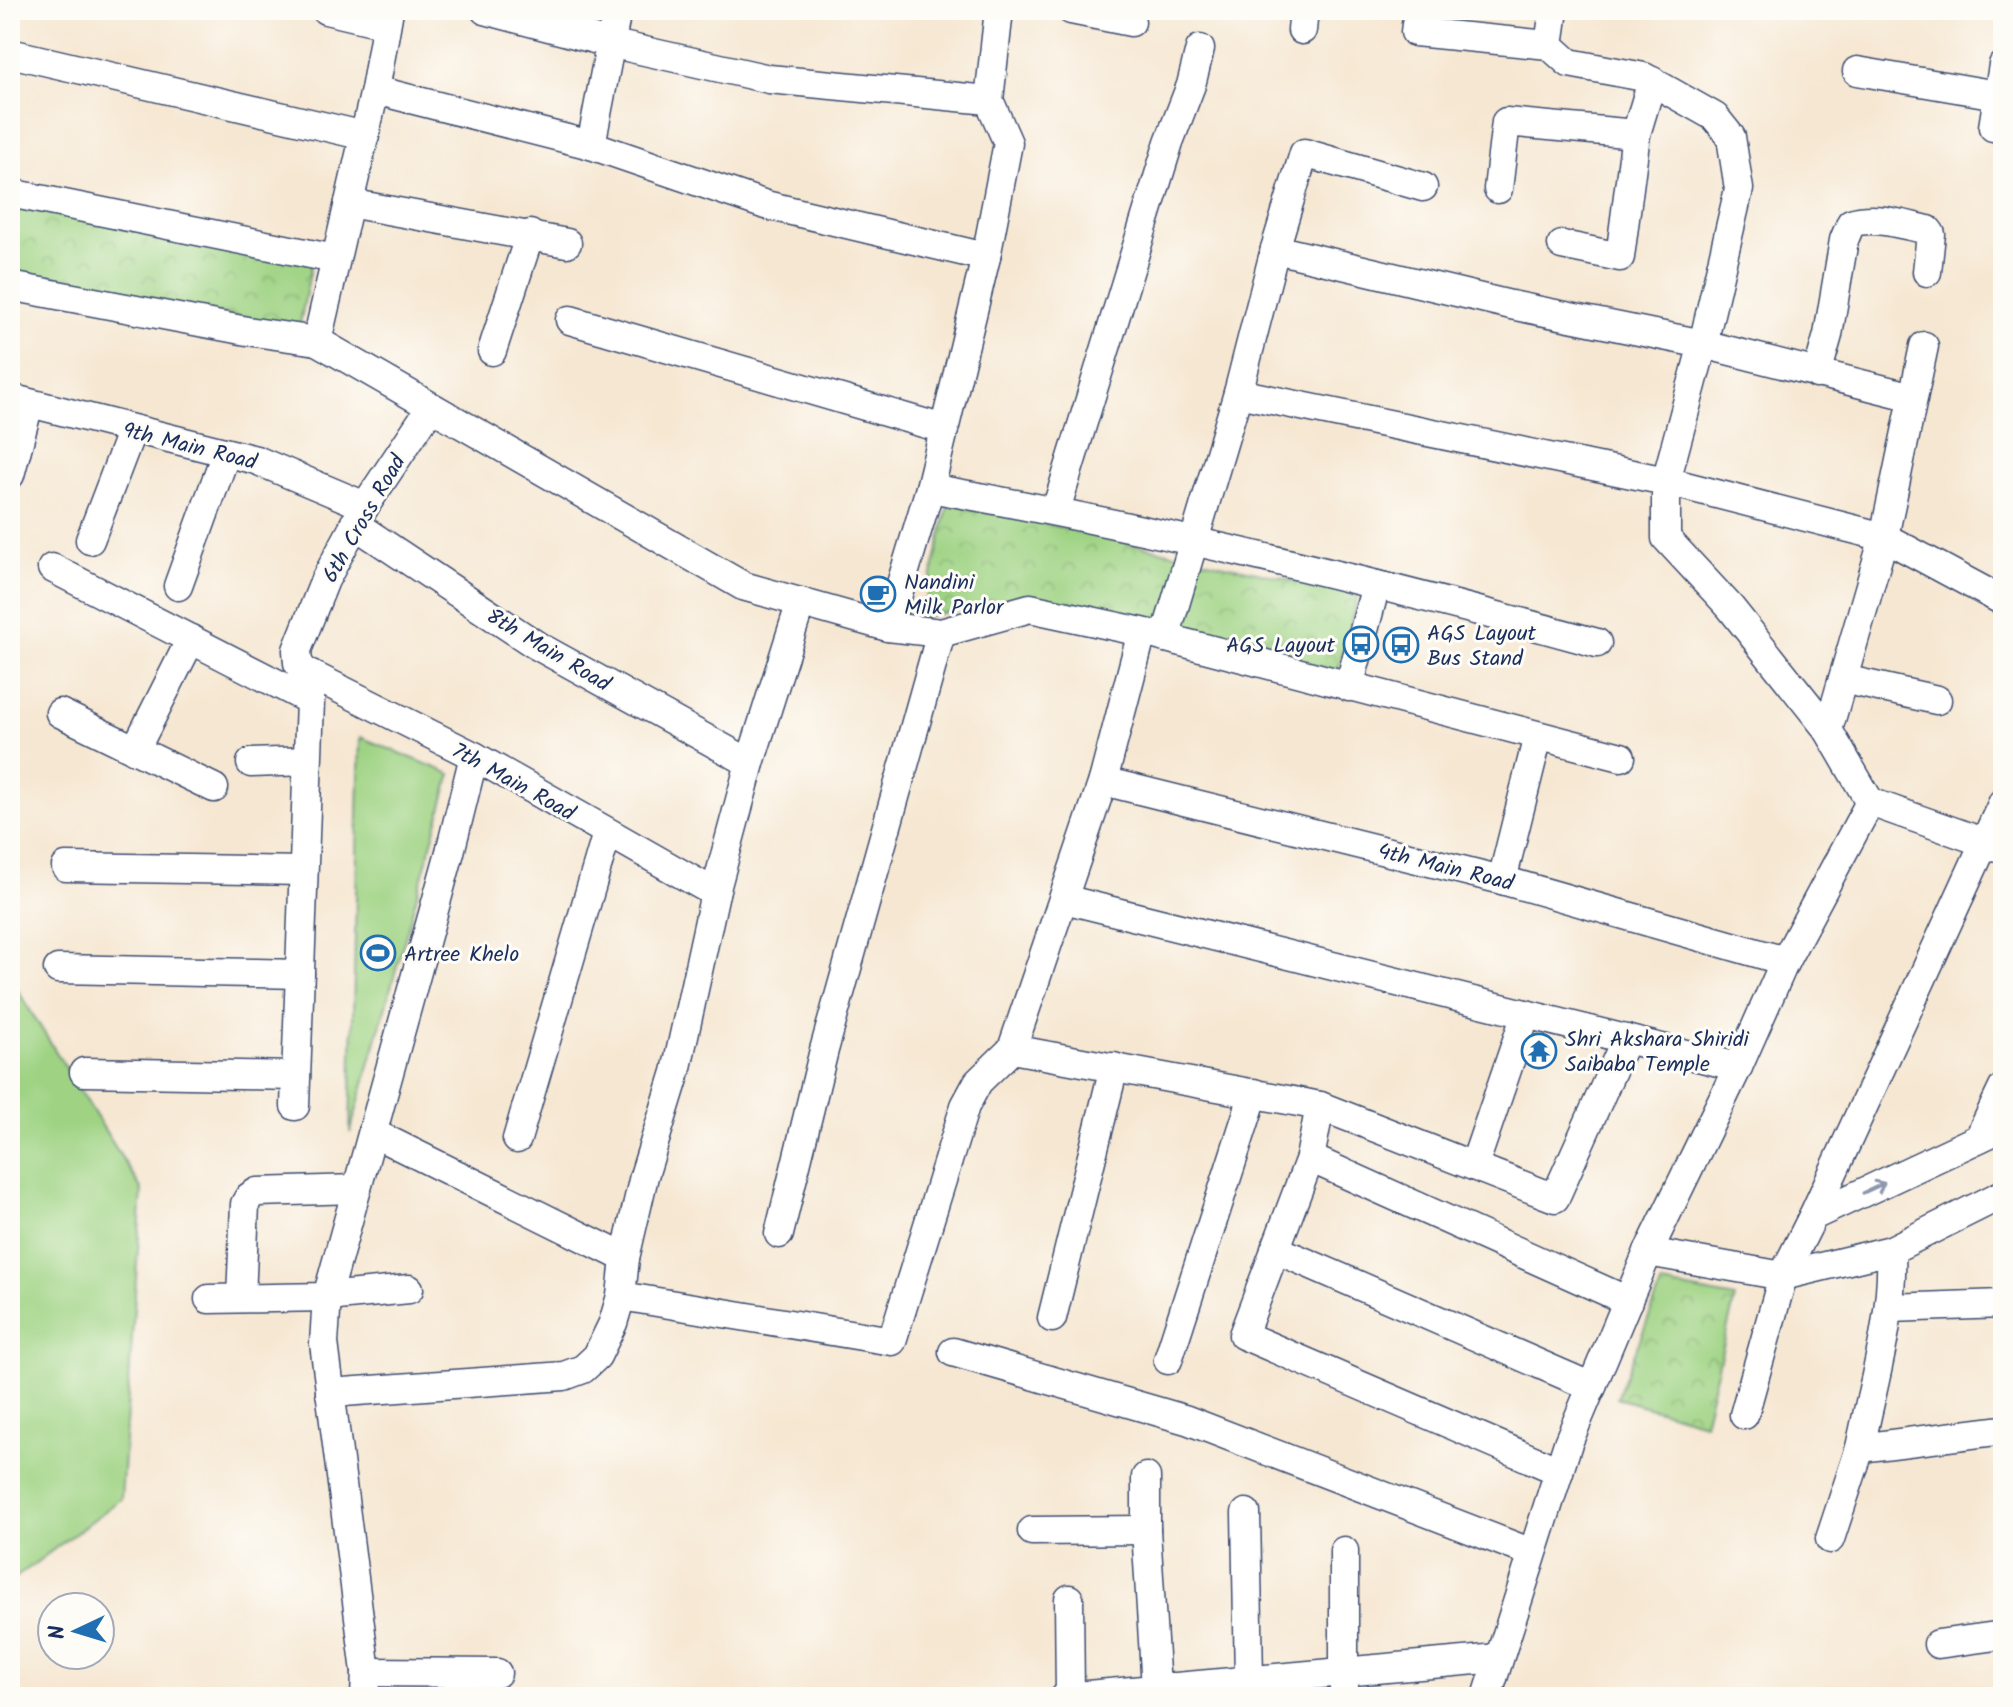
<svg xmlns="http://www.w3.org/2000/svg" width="2013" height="1707" font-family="Kalam,sans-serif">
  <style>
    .grass { fill: #9fd383; stroke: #5d8170; stroke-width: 2 }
    .park { fill: url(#park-crowns); stroke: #5d8170; stroke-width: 2 }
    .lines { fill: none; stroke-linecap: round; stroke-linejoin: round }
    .minor-casing { stroke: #3c4b6f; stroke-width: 31 }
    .minor { stroke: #fff; stroke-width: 28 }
    .oneway { stroke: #8d97ae }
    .labels { text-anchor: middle; stroke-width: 6; stroke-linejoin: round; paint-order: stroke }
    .street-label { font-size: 22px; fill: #1b2f5e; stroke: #fdfcf7 }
    .poi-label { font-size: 22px; fill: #1b2f5e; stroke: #fdfcf7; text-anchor: start }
  </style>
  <defs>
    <pattern id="park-crowns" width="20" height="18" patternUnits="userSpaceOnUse" patternTransform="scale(2)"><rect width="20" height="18" fill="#9fd383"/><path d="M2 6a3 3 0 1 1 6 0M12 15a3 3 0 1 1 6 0" fill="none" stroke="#88b574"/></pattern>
  </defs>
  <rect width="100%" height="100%" fill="#fdfcf7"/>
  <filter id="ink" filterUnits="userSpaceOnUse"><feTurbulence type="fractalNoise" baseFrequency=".0125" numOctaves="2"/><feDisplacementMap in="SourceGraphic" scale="16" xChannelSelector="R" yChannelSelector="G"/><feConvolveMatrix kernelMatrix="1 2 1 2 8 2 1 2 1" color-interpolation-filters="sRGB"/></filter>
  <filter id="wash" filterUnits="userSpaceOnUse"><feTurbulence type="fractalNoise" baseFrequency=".006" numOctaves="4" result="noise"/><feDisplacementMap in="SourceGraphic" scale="32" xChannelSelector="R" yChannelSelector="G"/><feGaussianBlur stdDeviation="1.8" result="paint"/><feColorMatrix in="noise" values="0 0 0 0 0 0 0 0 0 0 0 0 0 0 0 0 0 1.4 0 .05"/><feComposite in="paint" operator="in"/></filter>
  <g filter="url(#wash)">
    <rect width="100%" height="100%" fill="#f6e7d2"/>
    <g class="grass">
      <polygon points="360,737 451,774 350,1133"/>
      <polygon points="10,978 142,1190 121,1499 10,1582"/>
    </g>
    <g class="park">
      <polygon points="10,205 312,262 299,329 10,274"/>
      <polygon points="949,502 1358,595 1338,671 1029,597 922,617"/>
      <polygon points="1662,1284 1735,1298 1704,1423 1617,1398"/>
    </g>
  </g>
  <g filter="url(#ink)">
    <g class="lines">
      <g class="minor-casing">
        <g id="minor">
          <polyline points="326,10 386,24"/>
          <polyline points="389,10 375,90 317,341 743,586 888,627 941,633 1030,608 1142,632 1103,781 1012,1049 978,1082 965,1106 892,1341 621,1296"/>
          <polyline points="485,10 609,43 769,79 989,100"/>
          <polyline points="1071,10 1131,22"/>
          <polyline points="1418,10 1415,32 1549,45"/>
          <polyline points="1302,30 1304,10"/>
          <polyline points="10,53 365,136"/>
          <polyline points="1857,71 1997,95"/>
          <polyline points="375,90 591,145 766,205 986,257"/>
          <polyline points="1993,127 2003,65"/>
          <polyline points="591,145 617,10"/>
          <polyline points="1498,189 1506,122 1636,134 1652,81"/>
          <polyline points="10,193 335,259"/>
          <polyline points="349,203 567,243"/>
          <polyline points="1562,245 1620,257 1636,134"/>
          <polyline points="1275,249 1511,305 1703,344 1913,397"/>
          <polyline points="10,286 247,331 317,341"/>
          <polyline points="570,320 944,429"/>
          <polyline points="492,351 530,234"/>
          <path d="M1817 374 1828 335 1844 240 1851 223C1874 215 1905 225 1928 230L1931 234 1927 272"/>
          <polyline points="1238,393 1666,481 1884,537 2003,601"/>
          <polyline points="10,398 256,460 365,506"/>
          <polyline points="431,407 365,506 325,580 297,650 298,663 304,671 474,756 715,893"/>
          <polyline points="10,475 29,404"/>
          <path d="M930 488C1154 528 1377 582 1597 643"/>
          <polyline points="1056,510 1169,142 1191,85 1200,49"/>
          <polyline points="354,524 536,645 750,763"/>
          <polyline points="90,540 132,430"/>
          <polyline points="52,568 309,700"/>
          <polyline points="178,586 226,453"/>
          <polyline points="888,627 930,488 986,257 1008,143 989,100 999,10"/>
          <polyline points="1147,633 1621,757"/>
          <polyline points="1165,638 1238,393 1275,249 1304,153 1423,187"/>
          <polyline points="1843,679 1937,700"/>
          <polyline points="1349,687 1376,585"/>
          <polyline points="60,713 214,788"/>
          <polyline points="1828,730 1884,537 1924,346"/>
          <polyline points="135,750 191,639"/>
          <polyline points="251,763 307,761"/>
          <polyline points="1103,781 1502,880 1785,961"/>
          <polyline points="1870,802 2003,849"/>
          <polyline points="66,867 303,871"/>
          <polyline points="1502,880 1538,736"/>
          <polyline points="1064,899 1738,1067"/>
          <polyline points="58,969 300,974"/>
          <polyline points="1012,1049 1320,1106 1555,1198 1626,1039"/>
          <polyline points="84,1072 296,1076"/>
          <polyline points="295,1106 311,674"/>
          <polyline points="1320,1106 1310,1158 1243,1335 1559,1471"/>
          <polyline points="373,1133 625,1258"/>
          <polyline points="1979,1138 2003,1088"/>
          <polyline points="517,1139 607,833"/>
          <polyline points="1310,1158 1628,1301"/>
          <polyline points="1474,1166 1526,1014"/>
          <polyline points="1813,1216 2003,802"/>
          <polyline points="779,1234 824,1050 941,633"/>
          <polyline points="1275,1249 1592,1387"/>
          <path d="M1891 1250C1894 1317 1873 1383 1860 1448L2003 1430"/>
          <polyline points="1648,1252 1783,1276 1891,1250 2003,1194"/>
          <polyline points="241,1298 245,1204 249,1197 257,1192 357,1189"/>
          <polyline points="209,1299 327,1297 409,1289"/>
          <polyline points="1890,1308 2003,1304"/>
          <polyline points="1052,1318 1114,1067"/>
          <polyline points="953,1352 1187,1420 1532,1553"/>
          <polyline points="1168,1360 1254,1093"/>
          <polyline points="330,1393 564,1376 583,1369 597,1356 613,1323 621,1296 625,1258 644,1176 676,1072 715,893 750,763 801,602"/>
          <polyline points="1744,1415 1783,1276 1813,1216 2003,1127"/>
          <polyline points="1146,1477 1146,1530 1156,1688"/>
          <polyline points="1246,1513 1249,1680"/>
          <polyline points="1032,1531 1146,1530"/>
          <polyline points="1830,1539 1860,1448"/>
          <polyline points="1069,1599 1070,1695"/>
          <polyline points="1938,1644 2003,1635"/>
          <polyline points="366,1672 497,1673"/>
          <polyline points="365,1697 366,1672 324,1343 327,1297 450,852 474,756"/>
          <polyline points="1065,1697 1498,1658"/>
          <polyline points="1344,1697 1344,1551"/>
          <polyline points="1487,1697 1568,1443 1648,1252 1738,1067 1785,961 1870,802 1828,730 1730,607 1666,538 1666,481 1703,344 1739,189 1731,137 1715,117 1644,77 1569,63 1549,45 1554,10"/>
        </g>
      </g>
      <use href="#minor" class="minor"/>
    </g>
    <defs><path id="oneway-shaft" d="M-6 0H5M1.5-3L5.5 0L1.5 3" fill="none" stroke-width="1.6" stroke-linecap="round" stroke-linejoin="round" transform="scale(2)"/></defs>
    <use class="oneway" href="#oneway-shaft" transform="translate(1874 1188) rotate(-25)"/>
  </g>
  <defs>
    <g id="cafe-ring" transform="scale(1.8)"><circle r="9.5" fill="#fdfcf7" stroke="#1f6fb2" stroke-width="1.5"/><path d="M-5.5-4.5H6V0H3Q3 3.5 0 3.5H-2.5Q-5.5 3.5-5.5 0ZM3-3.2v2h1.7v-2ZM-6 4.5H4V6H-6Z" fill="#1f6fb2"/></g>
    <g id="bus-ring" transform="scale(1.8)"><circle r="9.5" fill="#fdfcf7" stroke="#1f6fb2" stroke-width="1.5"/><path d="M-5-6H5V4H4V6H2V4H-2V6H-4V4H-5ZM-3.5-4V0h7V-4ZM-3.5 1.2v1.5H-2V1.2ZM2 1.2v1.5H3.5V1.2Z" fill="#1f6fb2"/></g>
    <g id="stadium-ring" transform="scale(1.8)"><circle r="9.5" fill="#fdfcf7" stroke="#1f6fb2" stroke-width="1.5"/><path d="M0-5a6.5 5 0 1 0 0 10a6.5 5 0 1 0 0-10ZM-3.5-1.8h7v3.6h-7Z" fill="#1f6fb2"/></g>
    <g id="temple-ring" transform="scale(1.8)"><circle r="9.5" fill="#fdfcf7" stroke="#1f6fb2" stroke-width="1.5"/><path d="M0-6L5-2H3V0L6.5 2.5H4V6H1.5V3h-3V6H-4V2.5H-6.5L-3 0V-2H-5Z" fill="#1f6fb2"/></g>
  </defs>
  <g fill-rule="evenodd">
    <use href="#cafe-ring" x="878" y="594"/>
    <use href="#bus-ring" x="1361" y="644"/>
    <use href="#bus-ring" x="1401" y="645"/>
    <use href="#stadium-ring" x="378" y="953"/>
    <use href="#temple-ring" x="1539" y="1051"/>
  </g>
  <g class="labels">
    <g class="street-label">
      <text transform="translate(190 445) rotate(14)" y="8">9th Main Road</text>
      <text transform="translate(363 518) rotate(-60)" y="8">6th Cross Road</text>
      <text transform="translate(549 649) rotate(31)" y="8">8th Main Road</text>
      <text transform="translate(514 781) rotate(29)" y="8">7th Main Road</text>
      <text transform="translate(1446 866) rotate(14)" y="8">4th Main Road</text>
    </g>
    <g class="poi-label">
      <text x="904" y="589">Nandini<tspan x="904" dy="25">Milk Parlor</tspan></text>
      <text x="1427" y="640">AGS Layout<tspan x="1427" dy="25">Bus Stand</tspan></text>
      <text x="1335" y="652" text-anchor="end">AGS Layout</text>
      <text x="404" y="961">Artree Khelo</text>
      <text x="1565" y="1046">Shri Akshara Shiridi<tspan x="1565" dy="25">Saibaba Temple</tspan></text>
    </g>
  </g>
  <rect width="2013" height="1707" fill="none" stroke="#fdfcf7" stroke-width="40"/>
  <g transform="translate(76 1631) rotate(266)"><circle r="38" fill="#fdfcf7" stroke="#a3aaba" stroke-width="2"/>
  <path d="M0-6L14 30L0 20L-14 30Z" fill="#1f6fb2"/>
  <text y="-12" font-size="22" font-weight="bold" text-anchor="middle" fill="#1b2f5e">N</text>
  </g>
</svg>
